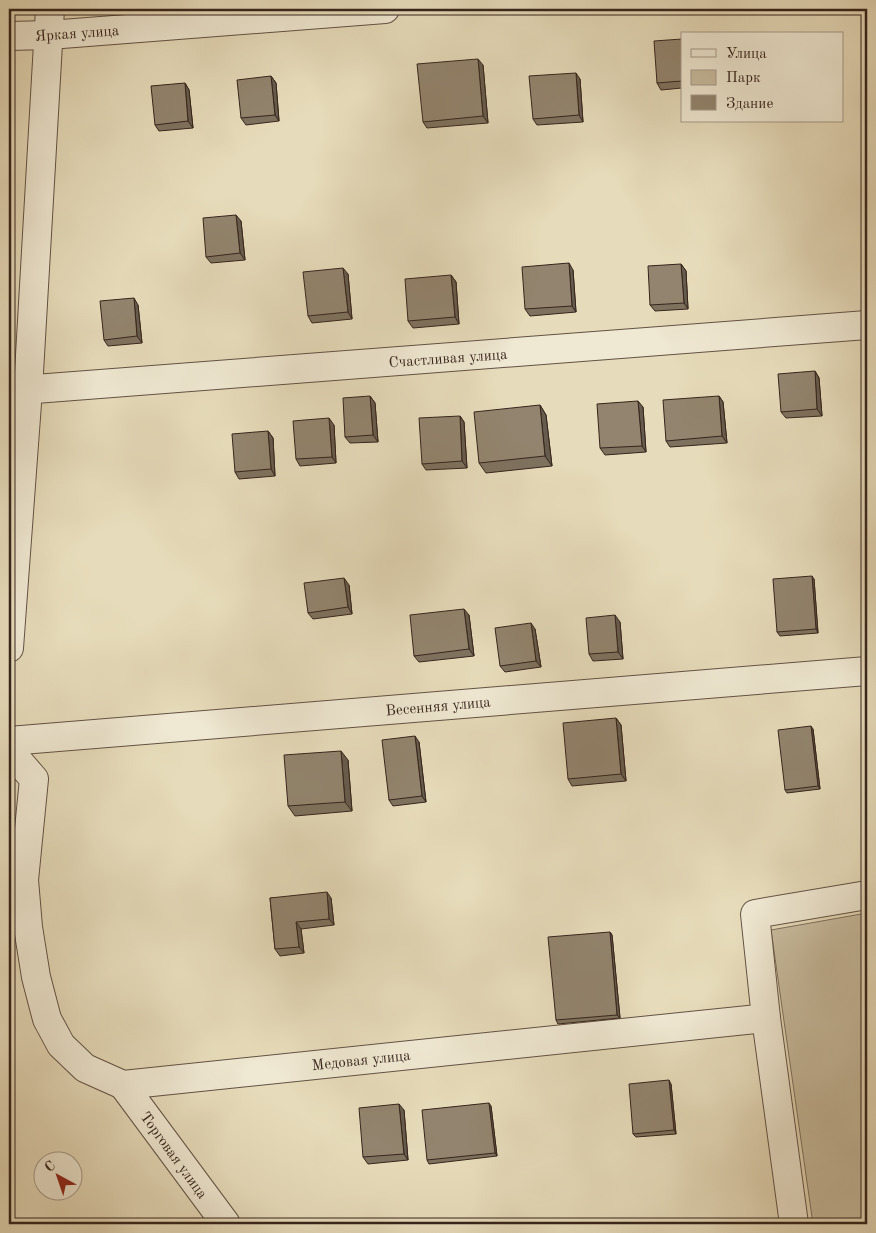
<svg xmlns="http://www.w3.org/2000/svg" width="876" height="1233" font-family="'Old Standard TT',serif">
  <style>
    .green { fill: #c8bc9f; stroke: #7f705e }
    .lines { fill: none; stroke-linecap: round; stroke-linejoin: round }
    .minor-casing { stroke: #625244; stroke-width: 30 }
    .minor { stroke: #efe8d2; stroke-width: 28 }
    .wall { fill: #7e725f; stroke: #36251c }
    .shaded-wall { fill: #665c4d; stroke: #36251c }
    .building { fill: #92846e; stroke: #36251c }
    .labels { text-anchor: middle; stroke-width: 4; stroke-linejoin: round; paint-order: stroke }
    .street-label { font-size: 15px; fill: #36251c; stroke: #efe8d2 }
  </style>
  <rect width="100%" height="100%" fill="#e6dbba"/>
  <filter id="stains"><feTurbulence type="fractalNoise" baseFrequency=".004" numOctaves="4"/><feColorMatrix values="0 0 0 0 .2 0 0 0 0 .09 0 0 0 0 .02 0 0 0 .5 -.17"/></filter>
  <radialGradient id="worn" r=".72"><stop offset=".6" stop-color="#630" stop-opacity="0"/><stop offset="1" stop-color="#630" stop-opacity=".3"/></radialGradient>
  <polygon class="green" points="867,913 867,1224 813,1224 771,930"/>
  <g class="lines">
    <g class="minor-casing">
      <g id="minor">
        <polyline points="9,36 49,35 385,9"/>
        <polyline points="9,391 867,325"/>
        <polyline points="9,648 28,390 50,9"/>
        <polyline points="9,741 867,671"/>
        <polyline points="9,750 34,779 24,880 28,927 36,977 47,1019 61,1045 85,1068 123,1085 766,1018 755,914 867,895"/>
        <polyline points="766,1018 794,1224"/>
        <polyline points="123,1085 226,1224"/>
      </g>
    </g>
    <use href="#minor" class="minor"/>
  </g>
  <g class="wall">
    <polygon points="682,39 682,88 661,90 657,83"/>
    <polygon points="483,65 488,123 427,128 423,122"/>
    <polygon points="271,76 276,83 279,121 246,125 241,118"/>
    <polygon points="580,79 583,122 537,125 533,119"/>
    <polygon points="185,83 189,90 193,128 159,131 155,125"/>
    <polygon points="241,221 245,260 211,263 206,257"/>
    <polygon points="681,264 686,271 688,309 655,311 650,305"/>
    <polygon points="573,270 576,312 530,316 525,309"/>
    <polygon points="348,274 352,319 312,323 308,316"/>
    <polygon points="451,275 456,282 459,324 413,328 408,321"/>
    <polygon points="138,305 142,343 108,346 104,340"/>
    <polygon points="815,371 819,378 822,416 786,418 781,412"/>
    <polygon points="370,396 375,403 378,442 350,443 345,437"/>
    <polygon points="719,396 723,402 727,443 670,447 666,441"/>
    <polygon points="540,405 546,415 552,466 486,473 479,463"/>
    <polygon points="643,407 646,452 605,455 600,448"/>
    <polygon points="460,416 464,422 467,468 426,470 422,464"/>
    <polygon points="334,425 336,463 300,466 296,459"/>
    <polygon points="268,431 273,438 275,476 239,479 235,472"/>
    <polygon points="814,579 818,633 780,636 777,632"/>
    <polygon points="349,585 352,614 313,619 308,613"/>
    <polygon points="469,615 474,656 419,662 414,656"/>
    <polygon points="620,622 623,659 593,661 589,654"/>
    <polygon points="535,629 541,667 505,672 500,666"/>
    <polygon points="616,718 621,725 626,781 572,786 568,779"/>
    <polygon points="813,729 820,789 787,793 785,790"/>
    <polygon points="419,742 426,802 393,806 389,800"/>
    <polygon points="348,760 352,811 295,816 288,806"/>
    <polygon points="270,898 331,898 334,925 301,929 304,953 280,956 275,949"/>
    <polygon points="610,932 612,935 620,1018 558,1024 556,1020"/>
    <polygon points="671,1084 676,1134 636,1137 633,1134"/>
    <polygon points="491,1106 497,1156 429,1164 427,1160"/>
    <polygon points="404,1110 408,1160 368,1164 363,1157"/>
  </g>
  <g class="shaded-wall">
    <polygon points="478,59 483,65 488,123 483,116"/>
    <polygon points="576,73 580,79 583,122 579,115"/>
    <polygon points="271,76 276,83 279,121 275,115"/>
    <polygon points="185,83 189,90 193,128 188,121"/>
    <polygon points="236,215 241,221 245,260 240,253"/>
    <polygon points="569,263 573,270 576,312 572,306"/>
    <polygon points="681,264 686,271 688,309 684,303"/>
    <polygon points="343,268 348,274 352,319 348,312"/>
    <polygon points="451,275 456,282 459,324 455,317"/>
    <polygon points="134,298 138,305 142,343 137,336"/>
    <polygon points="815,371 819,378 822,416 817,409"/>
    <polygon points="370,396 375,403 378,442 373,435"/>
    <polygon points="719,396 723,402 727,443 722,436"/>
    <polygon points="638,401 643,407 646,452 642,446"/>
    <polygon points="540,405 546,415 552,466 545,456"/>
    <polygon points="460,416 464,422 467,468 462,461"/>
    <polygon points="329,418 334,425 336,463 332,457"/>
    <polygon points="268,431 273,438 275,476 271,469"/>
    <polygon points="812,576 814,579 818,633 816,629"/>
    <polygon points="344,578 349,585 352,614 348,607"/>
    <polygon points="464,609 469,615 474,656 469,649"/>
    <polygon points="615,615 620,622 623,659 618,652"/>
    <polygon points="531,623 535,629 541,667 536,661"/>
    <polygon points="616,718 621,725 626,781 621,774"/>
    <polygon points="811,726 813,729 820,789 818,786"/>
    <polygon points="415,736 419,742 426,802 422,796"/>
    <polygon points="341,751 348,760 352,811 345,802"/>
    <polygon points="327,892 331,898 334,925 329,919"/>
    <polygon points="296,922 301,929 304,953 299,947"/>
    <polygon points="610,932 612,935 620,1018 617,1015"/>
    <polygon points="669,1080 671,1084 676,1134 674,1130"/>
    <polygon points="489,1103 491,1106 497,1156 495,1153"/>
    <polygon points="399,1104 404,1110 408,1160 404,1154"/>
  </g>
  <g class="building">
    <polygon points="682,39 682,81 657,83 654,41"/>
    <polygon points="478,59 483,116 423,122 417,64"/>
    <polygon points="576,73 579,115 533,119 529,76"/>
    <polygon points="271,76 275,115 241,118 237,80"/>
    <polygon points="185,83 188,121 155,125 151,86"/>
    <polygon points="236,215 240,253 206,257 203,218"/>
    <polygon points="569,263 572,306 525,309 522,267"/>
    <polygon points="681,264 684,303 650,305 648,266"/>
    <polygon points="343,268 348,312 308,316 303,272"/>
    <polygon points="451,275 455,317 408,321 405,279"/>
    <polygon points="134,298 137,336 104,340 100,301"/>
    <polygon points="815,371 817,409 781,412 778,374"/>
    <polygon points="370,396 373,435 345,437 343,398"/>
    <polygon points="719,396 722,436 666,441 663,400"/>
    <polygon points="638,401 642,446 600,448 597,404"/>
    <polygon points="540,405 545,456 479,463 474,412"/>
    <polygon points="460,416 462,461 422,464 419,418"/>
    <polygon points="329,418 332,457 296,459 293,421"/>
    <polygon points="268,431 271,469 235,472 232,434"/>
    <polygon points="812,576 816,629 777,632 773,579"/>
    <polygon points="344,578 348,607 308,613 304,583"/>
    <polygon points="464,609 469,649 414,656 410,615"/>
    <polygon points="615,615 618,652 589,654 586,618"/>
    <polygon points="531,623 536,661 500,666 495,628"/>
    <polygon points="616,718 621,774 568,779 563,723"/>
    <polygon points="811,726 818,786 785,790 778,730"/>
    <polygon points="415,736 422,796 389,800 382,740"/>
    <polygon points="341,751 345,802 288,806 284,755"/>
    <polygon points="327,892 329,919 296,922 299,947 275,949 270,898"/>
    <polygon points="610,932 617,1015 556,1020 548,937"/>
    <polygon points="669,1080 674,1130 633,1134 629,1084"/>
    <polygon points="489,1103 495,1153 427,1160 422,1110"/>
    <polygon points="399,1104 404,1154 363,1157 359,1108"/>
  </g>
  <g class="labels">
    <g class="street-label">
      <text transform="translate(77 33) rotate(-4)" y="5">Яркая улица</text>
      <text transform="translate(448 358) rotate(-4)" y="5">Счастливая улица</text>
      <text transform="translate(438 706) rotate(-5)" y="5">Весенняя улица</text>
      <text transform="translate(361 1060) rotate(-6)" y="5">Медовая улица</text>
      <text transform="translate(174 1155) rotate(54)" y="5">Торговая улица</text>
    </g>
  </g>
  <rect width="876" height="1233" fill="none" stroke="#e6dbba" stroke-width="30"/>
  <rect x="10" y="10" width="856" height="1213" fill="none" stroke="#36251c" stroke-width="2.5"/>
  <rect x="15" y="15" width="846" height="1203" fill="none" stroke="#36251c"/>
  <rect x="681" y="32" width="162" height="90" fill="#efe8d2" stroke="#a59a89"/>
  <rect x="691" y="49" width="25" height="8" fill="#efe8d2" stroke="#a59a89"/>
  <text x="726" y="58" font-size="15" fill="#36251c">Улица</text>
  <rect x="691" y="70" width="25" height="15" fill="#c8bc9f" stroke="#a59a89"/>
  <text x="726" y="82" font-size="15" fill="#36251c">Парк</text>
  <rect x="691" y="95" width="25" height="15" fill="#92846e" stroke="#a59a89"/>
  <text x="726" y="108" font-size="15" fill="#36251c">Здание</text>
  <g transform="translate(58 1176) rotate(320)"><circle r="24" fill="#efe8d2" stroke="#a59a89"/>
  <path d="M0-4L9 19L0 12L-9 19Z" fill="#8f2418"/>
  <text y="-8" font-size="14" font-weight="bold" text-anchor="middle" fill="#36251c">С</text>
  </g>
  <rect width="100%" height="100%" filter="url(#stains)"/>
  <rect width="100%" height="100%" fill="url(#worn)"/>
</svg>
